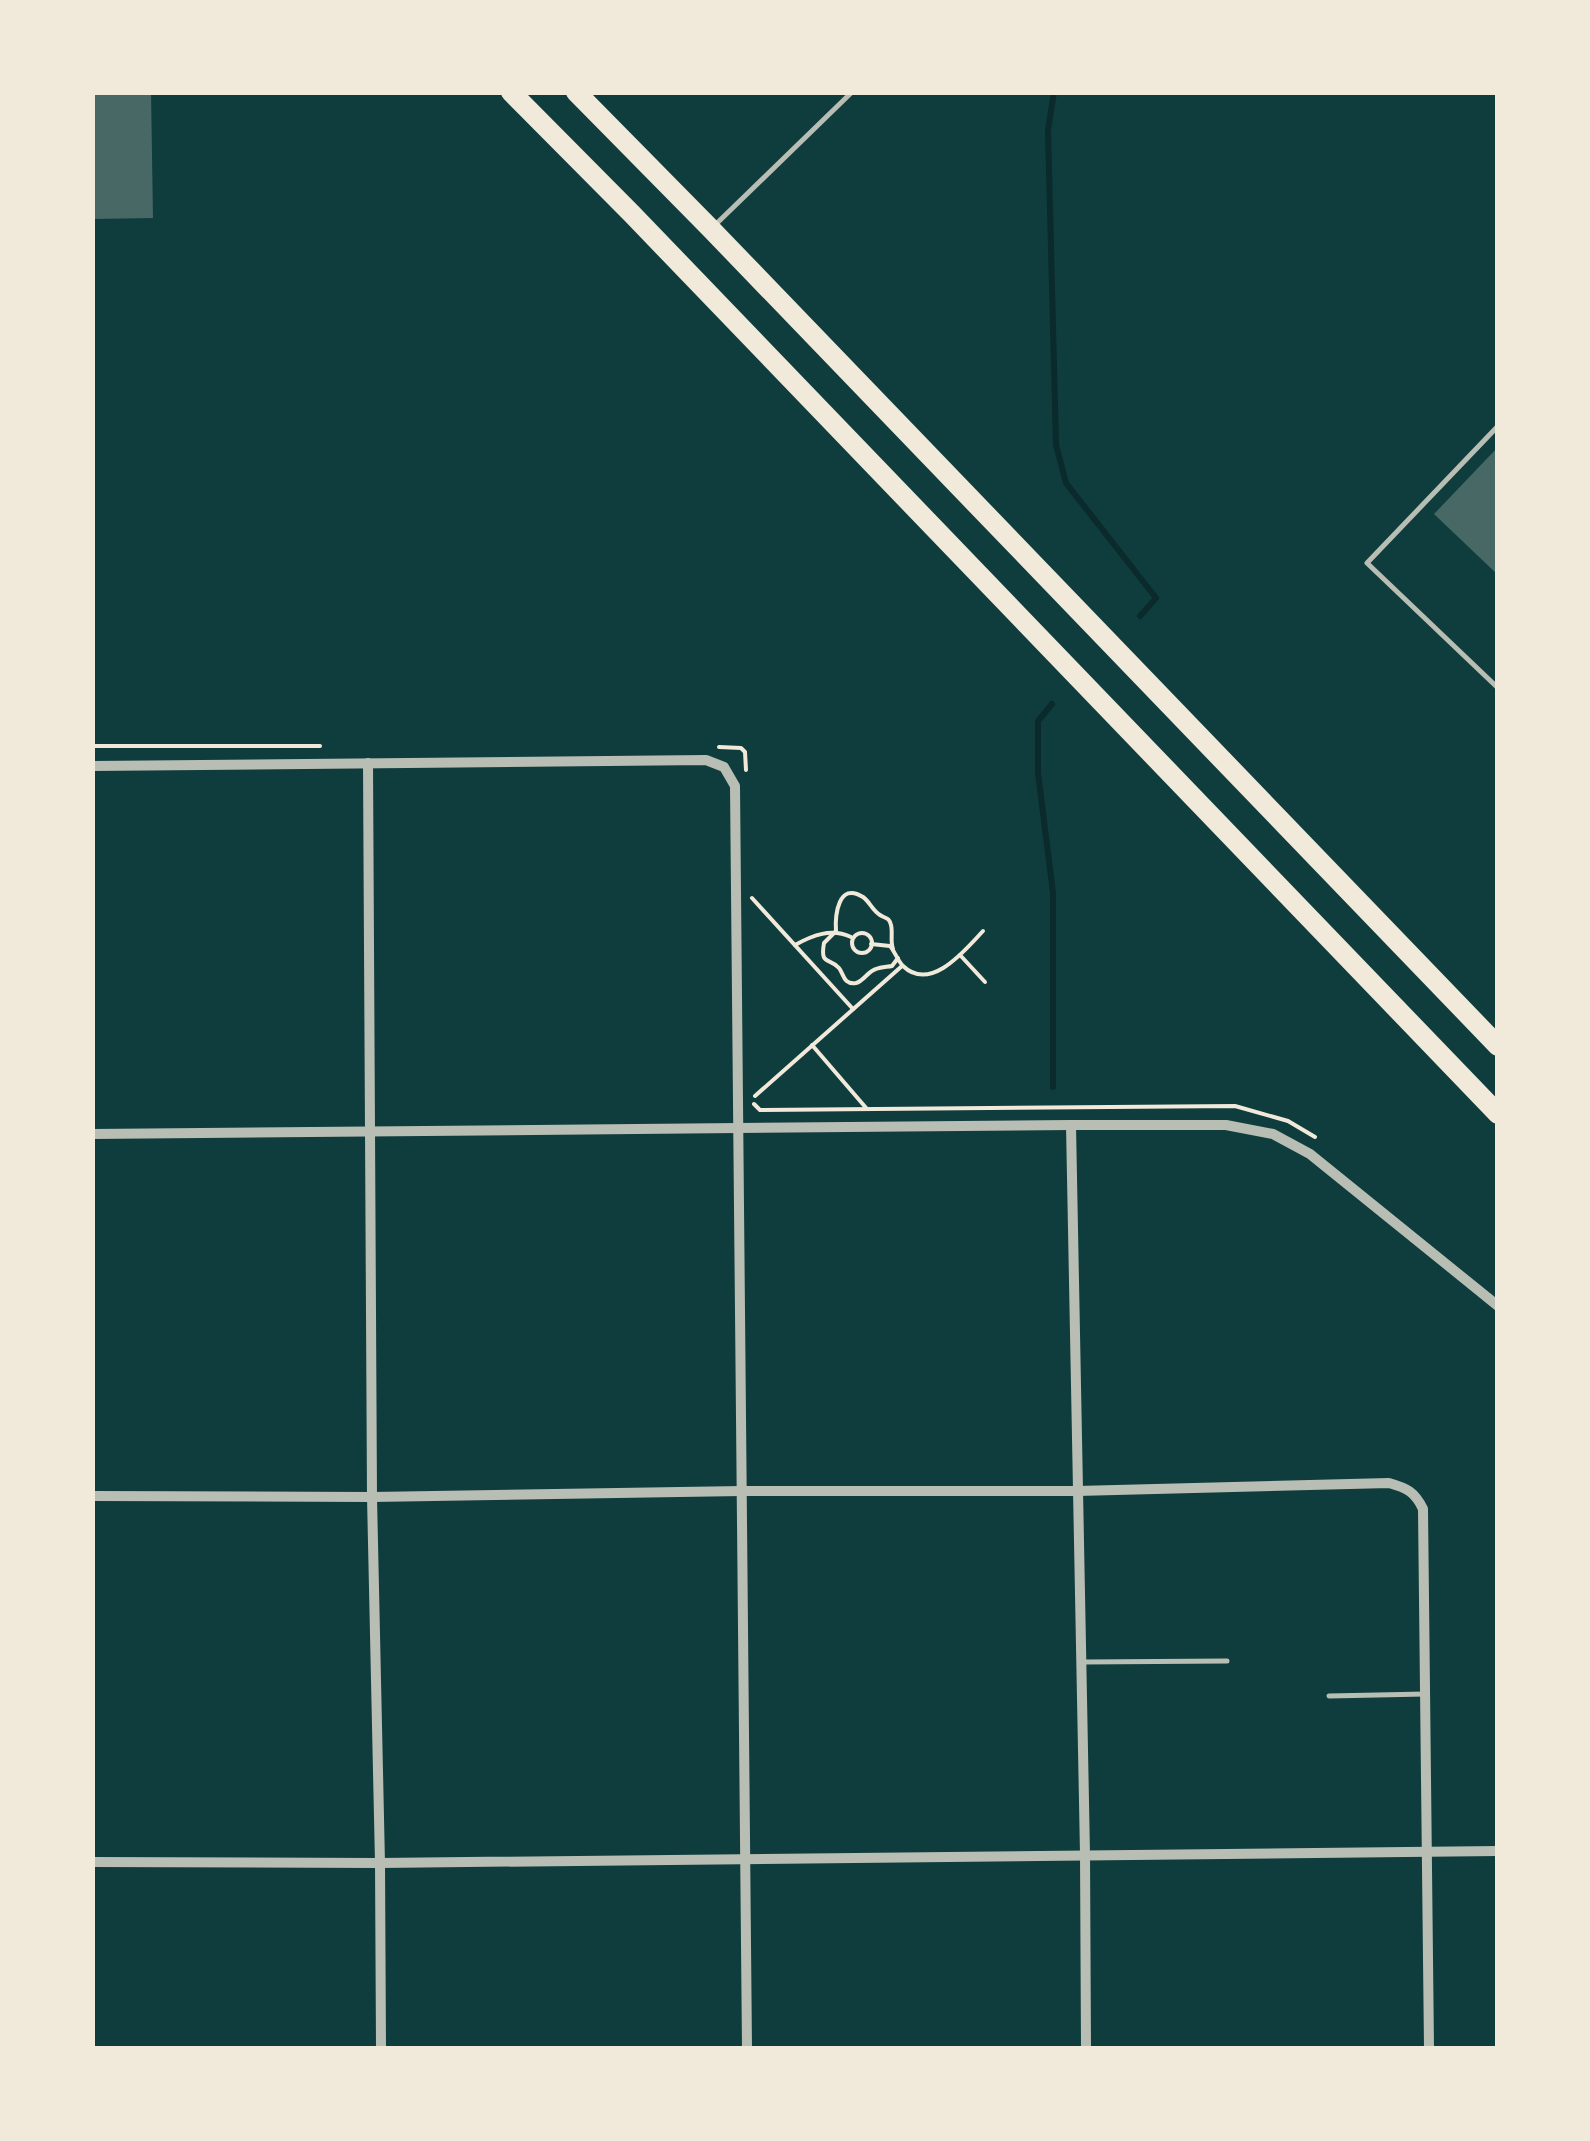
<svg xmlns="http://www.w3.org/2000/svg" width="1590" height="2141" font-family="'Work Sans',sans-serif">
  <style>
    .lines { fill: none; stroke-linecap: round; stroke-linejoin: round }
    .stream { stroke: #0a2a2b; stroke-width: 6 }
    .building { fill: #486865 }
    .path { stroke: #f1e9da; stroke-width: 4 }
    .service { stroke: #b8beb3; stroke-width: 5 }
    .minor { stroke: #b8beb3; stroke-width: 10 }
    .motorway { stroke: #f1e9da; stroke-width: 20 }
  </style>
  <rect width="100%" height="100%" fill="#0f3d3e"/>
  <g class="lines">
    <g class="stream">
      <polyline points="1054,92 1048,130 1056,445 1066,483 1156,598 1140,616"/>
      <polyline points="1052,704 1038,721 1038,773 1053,893 1053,1087"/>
    </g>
  </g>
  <g class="building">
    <polygon points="92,92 151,92 153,218 92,219"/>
    <polygon points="1498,447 1498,575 1434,514"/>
  </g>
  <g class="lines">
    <g class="path">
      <polyline points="92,746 320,746"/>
      <polyline points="719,747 741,748 745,752 746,770"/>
      <polyline points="752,898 853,1009"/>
      <circle cx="862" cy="943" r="10"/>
      <path d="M871 944 890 946C895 952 898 961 903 966 931 993 966 949 983 931"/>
      <path d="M795 945C813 935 831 928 851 937"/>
      <path d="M893 949C890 941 893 933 891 925 889 917 886 919 880 915 872 910 870 902 863 897 838 881 835 916 836 931L824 943C820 966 829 957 839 968 844 974 843 985 856 983 864 981 868 971 876 969 881 967 887 967 892 966L898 958"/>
      <polyline points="960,955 985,982"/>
      <polyline points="812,1045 867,1109"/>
      <polyline points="755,1096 902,966"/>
      <polyline points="754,1104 760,1110 1235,1106 1288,1121 1315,1137"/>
    </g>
    <g class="service">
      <polyline points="713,227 852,92"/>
      <polyline points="1498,426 1367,563 1498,688"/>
      <polyline points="1084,1662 1227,1661"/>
      <polyline points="1329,1696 1425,1694"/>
    </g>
    <g class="minor">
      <polyline points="368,763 372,1497 380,1863 381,2048"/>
      <polyline points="92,766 706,760 724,767 735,786 747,2048"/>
      <polyline points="1071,1125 1085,1854 1086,2048"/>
      <polyline points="92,1134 1071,1125 1226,1125 1273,1134 1310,1154 1498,1306"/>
      <path d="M92 1496 372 1497 742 1491H1077L1389 1483C1407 1488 1415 1492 1423 1509L1429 2048"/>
      <polyline points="92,1862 380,1863 1498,1851"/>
    </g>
    <g class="motorway">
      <polyline points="511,92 632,214 1498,1114"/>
      <polyline points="576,92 711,229 1498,1046"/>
    </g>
  </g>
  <rect width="1590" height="2141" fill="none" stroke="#f1e9da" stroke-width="190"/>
</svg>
